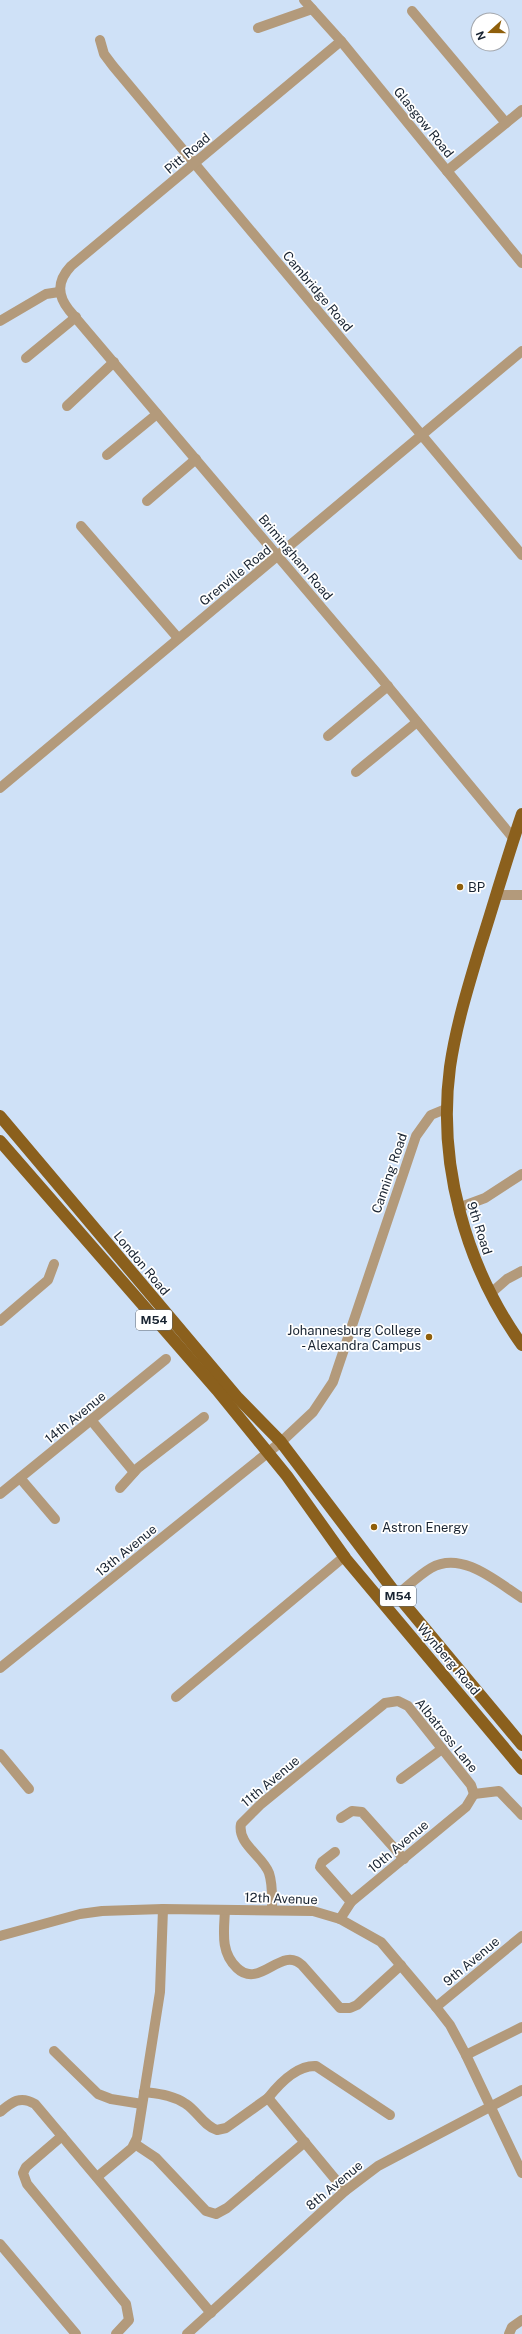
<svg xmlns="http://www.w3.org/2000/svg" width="522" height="2334" font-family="'Public Sans',sans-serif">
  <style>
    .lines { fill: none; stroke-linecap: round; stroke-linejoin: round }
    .minor { stroke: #b39a7b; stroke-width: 10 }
    .major { stroke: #8b601d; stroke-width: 12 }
    .poi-dot { fill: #8f5f0b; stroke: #fff; stroke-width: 1.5 }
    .labels { text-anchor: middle; stroke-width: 3.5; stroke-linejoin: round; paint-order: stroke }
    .shield { fill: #fff; stroke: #5e6670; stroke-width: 1 }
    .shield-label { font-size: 12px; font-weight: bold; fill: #192432 }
    .street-label { font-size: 13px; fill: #192432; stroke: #fff }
    .poi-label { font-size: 13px; fill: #192432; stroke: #fff; text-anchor: start }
  </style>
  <rect width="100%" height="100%" fill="#cfe1f7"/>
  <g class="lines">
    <g class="minor">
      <polyline points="304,0 341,41 522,263"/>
      <polyline points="412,11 506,123"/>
      <polyline points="258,28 312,9"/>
      <polyline points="100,40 104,54 113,66 522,555"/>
      <path d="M341 41 71 266C57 281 57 295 69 310L376 672 514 839"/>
      <polyline points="447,171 522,110"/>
      <polyline points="0,321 46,294 59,292"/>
      <polyline points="26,358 76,317"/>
      <polyline points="67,406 114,362"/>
      <polyline points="107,455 157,414"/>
      <polyline points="147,501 196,459"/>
      <polyline points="81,526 178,638"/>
      <polyline points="328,736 388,686"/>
      <polyline points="356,772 417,722"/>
      <polyline points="0,788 522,351"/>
      <polyline points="496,895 522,895"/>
      <polyline points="458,1208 485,1198 522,1174"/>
      <polyline points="491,1293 507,1279 522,1271"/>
      <polyline points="0,1321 48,1280 54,1264"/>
      <polyline points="91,1420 134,1472"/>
      <polyline points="20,1478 55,1519"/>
      <polyline points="120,1488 138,1468 204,1417"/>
      <polyline points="0,1494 166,1359"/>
      <path d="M397 1595C408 1586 419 1575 431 1568 462 1550 497 1582 522 1598"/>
      <polyline points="0,1668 281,1442 313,1412 333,1382 416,1136 431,1115 448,1108"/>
      <polyline points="176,1697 345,1556"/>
      <polyline points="0,1754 29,1789"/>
      <polyline points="401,1779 442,1749"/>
      <polyline points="474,1794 499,1791 522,1815"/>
      <polyline points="341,1818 352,1811 362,1812 404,1859"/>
      <polyline points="335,1852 322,1862 320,1867 351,1902"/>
      <path d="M225 1910C224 1931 220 1952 237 1968 260 1990 281 1945 302 1965L340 2008H350L357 2005 401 1965"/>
      <path d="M272 1910C272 1898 273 1885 269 1873 263 1856 237 1844 241 1824L261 1804 385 1703 398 1701 408 1706 471 1785 474 1794"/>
      <polyline points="340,1919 351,1902 466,1807 474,1794"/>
      <polyline points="0,1936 80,1914 102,1911 163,1909 313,1911 340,1919 381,1942 436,2007 450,2025 466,2055 522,2173"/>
      <polyline points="436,2007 522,1936"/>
      <polyline points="54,2051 98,2094 111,2099 142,2104"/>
      <polyline points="466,2055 522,2027"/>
      <path d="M144 2092C159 2094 173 2095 186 2104 197 2111 204 2126 217 2130L226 2128 268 2098 345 2191"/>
      <path d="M268 2098C279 2084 297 2065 316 2066L390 2115"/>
      <path d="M0 2112C12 2102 20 2095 35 2104L211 2313"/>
      <polyline points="62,2136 26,2167 23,2173 27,2184 126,2304 129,2320 116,2334"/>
      <polyline points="135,2144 156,2158 206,2211 216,2214 227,2208 305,2142"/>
      <polyline points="97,2177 132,2148 137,2138 160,1992 163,1909"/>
      <polyline points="0,2244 76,2334"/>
      <polyline points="187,2334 345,2191 378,2166 522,2090"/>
      <polyline points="509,2334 512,2327 522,2320"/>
    </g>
    <g class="major">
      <path d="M522 814C507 858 494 903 480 947 468 987 456 1026 450 1067 437 1164 466 1267 522 1345"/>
      <polyline points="0,1116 238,1398 281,1442 397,1595 522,1745"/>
      <polyline points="0,1141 217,1390 287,1476 346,1559 522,1769"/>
    </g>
  </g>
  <g class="poi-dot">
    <circle cx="460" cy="887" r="4"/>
    <circle cx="429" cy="1337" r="4"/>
    <circle cx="374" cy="1527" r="4"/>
  </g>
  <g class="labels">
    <g class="shield">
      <rect x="136" y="1310" width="36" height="20" rx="3"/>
      <rect x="380" y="1586" width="36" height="20" rx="3"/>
    </g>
    <g class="shield-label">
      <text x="154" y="1324">M54</text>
      <text x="398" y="1600">M54</text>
    </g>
    <g class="street-label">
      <text transform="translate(424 122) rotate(51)" y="5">Glasgow Road</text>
      <text transform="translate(187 153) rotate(-40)" y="5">Pitt Road</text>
      <text transform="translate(318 291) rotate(50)" y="5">Cambridge Road</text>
      <text transform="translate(296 557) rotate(50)" y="5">Brimingham Road</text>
      <text transform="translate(235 575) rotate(-39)" y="5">Grenville Road</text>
      <text transform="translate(389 1173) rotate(-71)" y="5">Canning Road</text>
      <text transform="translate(480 1228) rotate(72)" y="5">9th Road</text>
      <text transform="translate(142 1263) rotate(50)" y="5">London Road</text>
      <text transform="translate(75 1417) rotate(-39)" y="5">14th Avenue</text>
      <text transform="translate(126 1550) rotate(-39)" y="5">13th Avenue</text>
      <text transform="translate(449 1659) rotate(50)" y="5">Wynberg Road</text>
      <text transform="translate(447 1735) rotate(51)" y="5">Albatross Lane</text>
      <text transform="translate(270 1781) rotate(-40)" y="5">11th Avenue</text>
      <text transform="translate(398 1846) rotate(-40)" y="5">10th Avenue</text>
      <text transform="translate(281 1898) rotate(2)" y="5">12th Avenue</text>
      <text transform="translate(471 1961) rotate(-40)" y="5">9th Avenue</text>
      <text transform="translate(334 2185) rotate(-40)" y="5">8th Avenue</text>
    </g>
    <g class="poi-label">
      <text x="468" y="892">BP</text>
      <text x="421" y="1335" text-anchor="end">Johannesburg College<tspan x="421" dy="15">- Alexandra Campus</tspan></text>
      <text x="382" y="1532">Astron Energy</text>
    </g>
  </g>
  <g transform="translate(490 32) rotate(249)"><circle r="19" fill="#ffffff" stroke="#a3a7ad"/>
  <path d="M0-3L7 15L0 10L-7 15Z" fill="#8f5f0b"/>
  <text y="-6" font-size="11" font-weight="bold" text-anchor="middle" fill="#192432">N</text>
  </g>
</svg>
